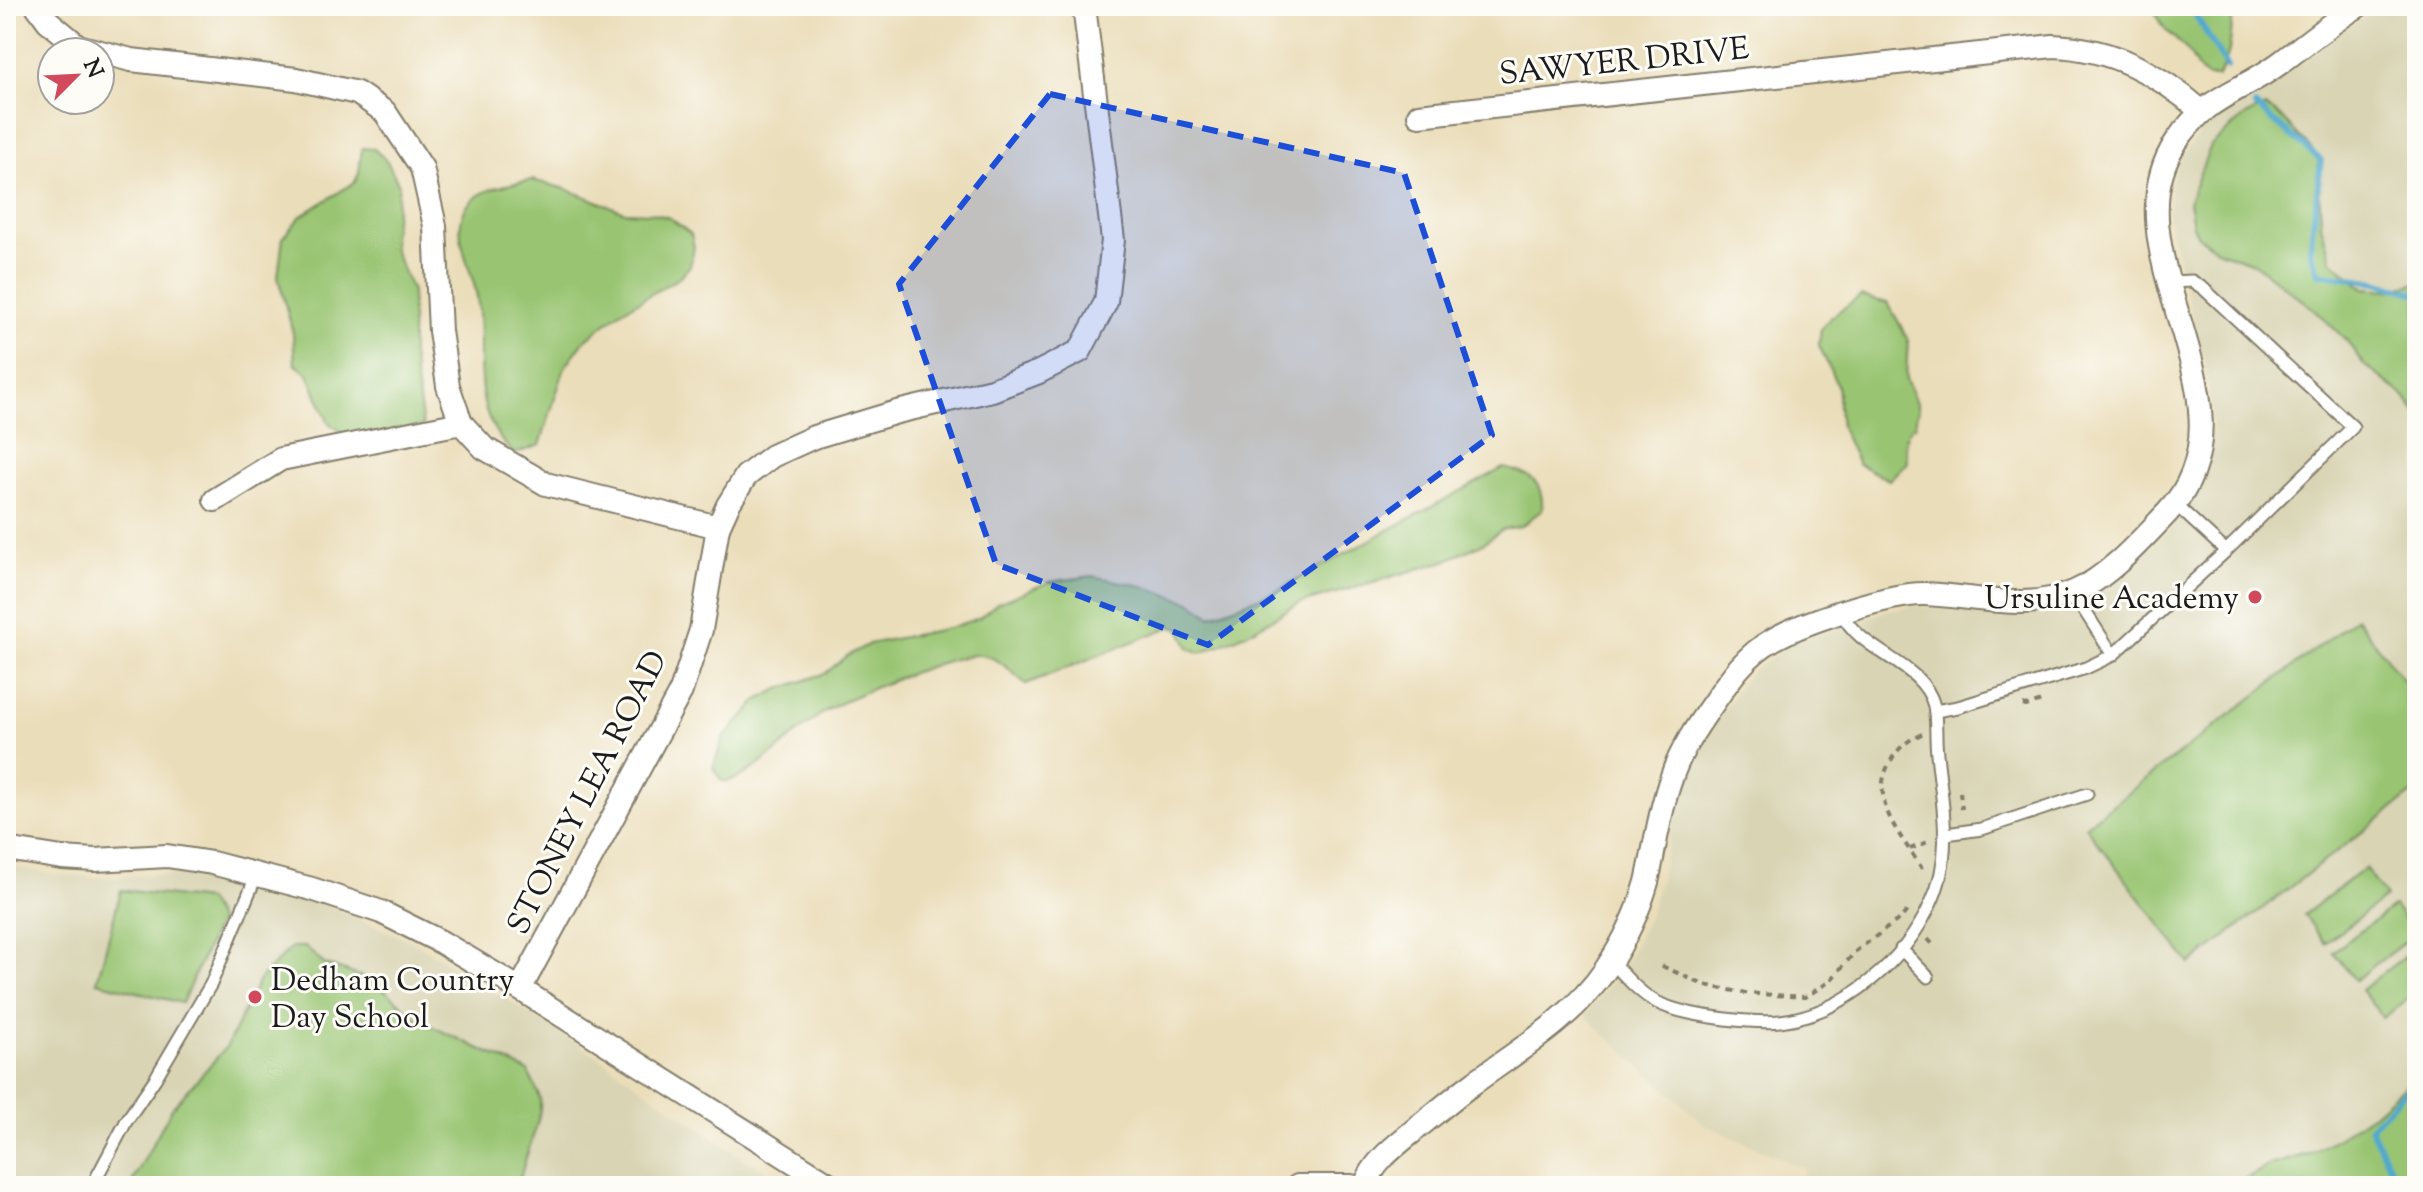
<svg xmlns="http://www.w3.org/2000/svg" width="2423" height="1192" font-family="'Sorts Mill Goudy',serif">
  <style>
    .built { fill: #d9d4b4 }
    .green { fill: #99c572; stroke: #5a7047; stroke-width: 2 }
    .lines { fill: none; stroke-linecap: round; stroke-linejoin: round }
    .stream { stroke: #50a8cd; stroke-width: 6 }
    .lane-casing { stroke: #837c6a; stroke-width: 15 }
    .street-casing { stroke: #837c6a; stroke-width: 26 }
    .path { stroke: #837c6a; stroke-width: 4; stroke-dasharray: 6 6; stroke-linecap: butt }
    .lane { stroke: #fff; stroke-width: 11 }
    .street { stroke: #fff; stroke-width: 22 }
    .marked { fill: #1d4ed8; fill-opacity: 0.2; stroke: #1d4ed8; stroke-width: 6; stroke-dasharray: 16 10; stroke-linejoin: round }
    .poi-dot { fill: #d1495b; stroke: #fdfcf7; stroke-width: 3 }
    .labels { text-anchor: middle; stroke-width: 6; stroke-linejoin: round; paint-order: stroke }
    .street-label { font-size: 32px; fill: #1c1c1c; stroke: #fdfcf7 }
    .poi-label { font-size: 32px; fill: #1c1c1c; stroke: #fdfcf7; text-anchor: end }
  </style>
  <rect width="100%" height="100%" fill="#fdfcf7"/>
  <filter id="ink" filterUnits="userSpaceOnUse"><feTurbulence type="fractalNoise" baseFrequency=".0125" numOctaves="2"/><feDisplacementMap in="SourceGraphic" scale="16" xChannelSelector="R" yChannelSelector="G"/><feConvolveMatrix kernelMatrix="1 2 1 2 8 2 1 2 1" color-interpolation-filters="sRGB"/></filter>
  <filter id="wash" filterUnits="userSpaceOnUse"><feTurbulence type="fractalNoise" baseFrequency=".006" numOctaves="4" result="noise"/><feDisplacementMap in="SourceGraphic" scale="32" xChannelSelector="R" yChannelSelector="G"/><feGaussianBlur stdDeviation="1.8" result="paint"/><feColorMatrix in="noise" values="0 0 0 0 0 0 0 0 0 0 0 0 0 0 0 0 0 1.4 0 .05"/><feComposite in="paint" operator="in"/></filter>
  <g filter="url(#wash)">
    <rect width="100%" height="100%" fill="#eaddb9"/>
    <g class="built">
      <polygon points="2384,6 2417,6 2417,1081 2301,1186 1800,1186 1805,1169 1705,1125 1584,1015 1606,990 1629,957 1648,918 1660,879 1678,796 1692,760 1741,684 1754,669 1791,644 1887,611 1912,606 2012,615 2041,614 2066,608 2107,587 2176,522 2203,482 2211,443 2212,416 2205,365 2168,218 2170,187 2178,161 2210,119 2225,108 2275,82 2346,28"/>
      <polygon points="6,866 55,875 116,878 188,872 238,879 302,894 419,945 588,1050 739,1156 793,1186 6,1186"/>
    </g>
    <g class="green">
      <path d="M2151 6H2233C2231 29 2233 58 2217 77H2207L2200 72 2188 51 2166 30Z"/>
      <polygon points="2265,107 2276,112 2318,156 2321,225 2331,260 2364,288 2389,290 2417,283 2417,413 2403,395 2364,365 2346,340 2316,311 2254,263 2219,251 2198,236 2193,226 2189,201 2211,145 2246,115"/>
      <polygon points="362,148 374,149 387,161 399,185 393,236 394,250 412,291 412,355 423,426 350,438 329,423 308,374 295,364 293,333 278,277 283,237 301,216 355,182 359,173"/>
      <path d="M532 180 566 189 625 212 653 213 670 218 691 234 694 247 690 266 677 279 620 312 584 341 565 367 540 445 515 454C501 444 488 421 484 403 476 369 484 326 476 292 471 269 454 236 463 214 473 188 509 184 532 180Z"/>
      <path d="M1861 296 1888 303 1908 339 1906 379 1918 408 1915 425C1902 433 1906 449 1907 462L1889 480 1858 464 1841 427 1837 385 1819 345 1821 329 1832 316Z"/>
      <path d="M1503 468C1530 473 1544 481 1542 510L1521 526 1503 529 1482 544 1445 561 1298 604 1246 634 1201 653 1189 648 1180 629 1170 627 1026 684C1012 673 998 656 980 655 954 653 847 697 823 713 799 728 748 784 722 781L713 768 723 739 758 700 777 690 826 673 845 657 869 644 949 628 979 618 997 603 1049 582 1092 576 1142 586 1193 603 1211 616 1276 591Z"/>
      <polygon points="2356,618 2417,698 2417,790 2190,964 2085,826"/>
      <polygon points="2365,868 2386,897 2325,943 2304,915"/>
      <polygon points="121,890 207,900 219,921 182,1003 97,982"/>
      <polygon points="2394,906 2415,934 2355,980 2333,952"/>
      <path d="M292 947H305L324 964 374 981 422 1022 528 1071C531 1080 539 1091 540 1100 543 1120 521 1162 519 1186H130L172 1108 227 1046 259 980Z"/>
      <polygon points="2417,947 2417,992 2383,1018 2361,990"/>
      <polygon points="2417,1075 2417,1186 2233,1186 2270,1165 2311,1153 2339,1137 2375,1112"/>
    </g>
    <g class="lines">
      <g class="stream">
        <polyline points="2190,6 2227,67"/>
        <polyline points="2255,106 2321,160 2310,250 2318,273 2377,282 2417,294"/>
        <polyline points="2399,1186 2370,1127 2417,1079"/>
      </g>
    </g>
  </g>
  <g filter="url(#ink)">
    <g class="lines">
      <g class="lane-casing">
        <g id="lane">
          <polyline points="2175,504 2226,551"/>
          <polyline points="2073,593 2113,655"/>
          <polyline points="1935,711 1958,707 2086,668 2113,655 2226,551 2353,427 2204,289 2192,281 2170,282"/>
          <polyline points="1946,834 1982,829 2087,794"/>
          <polyline points="1901,949 1928,977"/>
          <path d="M1611 961C1625 976 1638 992 1656 1002 1676 1012 1703 1016 1726 1019 1744 1021 1762 1023 1780 1021 1845 1013 1905 961 1931 903 1954 854 1942 804 1937 754 1935 738 1937 721 1934 706 1923 662 1860 653 1842 613"/>
          <polyline points="92,1186 127,1120 155,1079 211,984 257,874"/>
        </g>
      </g>
      <g class="street-casing">
        <g id="street">
          <polyline points="37,6 48,21 78,46 131,60 296,79 357,93 385,112 422,168 435,226 440,331 448,386 461,423 484,448 546,484 718,527"/>
          <path d="M1419 115 2053 46C2111 48 2158 73 2201 111"/>
          <polyline points="215,500 281,459 461,423"/>
          <polyline points="6,849 62,858 95,860 167,856 212,863 312,889 381,912 441,942 520,989 832,1186"/>
          <polyline points="520,989 681,691 701,630 718,527 728,505 746,476 772,456 814,437 897,412 992,390 1039,372 1080,351 1106,302 1113,240 1084,6"/>
          <polyline points="1298,1186 1351,1186"/>
          <path d="M1365 1186C1374 1160 1397 1145 1417 1128 1436 1113 1453 1098 1472 1084 1520 1049 1572 1019 1606 969 1624 942 1638 914 1647 882 1655 848 1659 812 1671 779 1680 751 1697 726 1714 702 1731 677 1747 654 1774 639 1804 622 1891 593 1925 594 1975 596 2026 612 2074 592 2108 578 2142 539 2167 513 2268 405 2103 252 2176 142 2208 94 2238 94 2280 63 2306 44 2330 23 2358 6"/>
        </g>
      </g>
      <g class="path">
        <polyline points="2023,705 2026,706 2045,700"/>
        <path d="M1922 734C1905 741 1895 751 1887 768 1870 806 1906 841 1924 872"/>
        <polyline points="1960,792 1962,809"/>
        <polyline points="1910,849 1930,841"/>
        <polyline points="1928,939 1935,947"/>
        <polyline points="1662,966 1704,985 1745,993 1805,997 1829,982 1856,951 1902,917 1909,908"/>
      </g>
      <use href="#lane" class="lane"/>
      <use href="#street" class="street"/>
    </g>
  </g>
  <path class="marked" d="M1050 94 1404 173 1492 435 1208 645 996 564 899 284Z"/>
  <g class="poi-dot">
    <circle cx="2255" cy="597" r="8"/>
    <circle cx="255" cy="997" r="8"/>
  </g>
  <g class="labels">
    <g class="street-label">
      <text transform="translate(1624 60) rotate(-6)" y="11">SAWYER DRIVE</text>
      <text transform="translate(586 792) rotate(-63)" y="11">STONEY LEA ROAD</text>
    </g>
    <g class="poi-label">
      <text x="2239" y="608">Ursuline Academy</text>
      <text x="271" y="990" text-anchor="start">Dedham Country<tspan x="271" dy="37">Day School</tspan></text>
    </g>
  </g>
  <rect width="2423" height="1192" fill="none" stroke="#fdfcf7" stroke-width="32"/>
  <g transform="translate(76 76) rotate(66)"><circle r="38" fill="#fdfcf7" stroke="#a3a29f" stroke-width="2"/>
  <path d="M0-6L14 30L0 20L-14 30Z" fill="#d1495b"/>
  <text y="-12" font-size="22" font-weight="bold" text-anchor="middle" fill="#1c1c1c">N</text>
  </g>
</svg>
